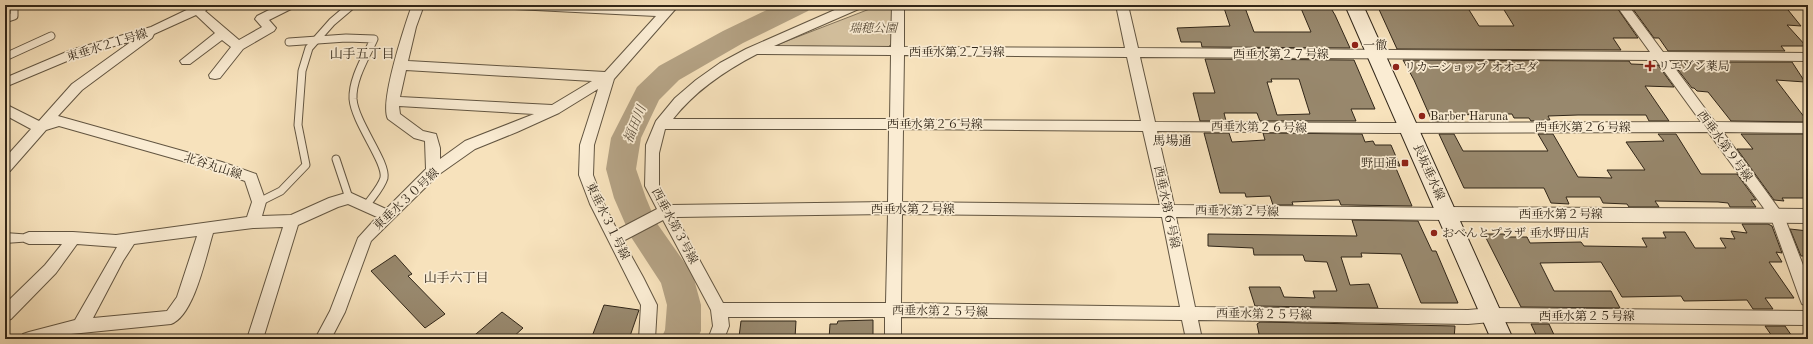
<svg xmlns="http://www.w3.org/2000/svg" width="1813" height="344" font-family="'Old Standard TT','Noto Serif JP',serif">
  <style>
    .green { fill: #d5c2a0; stroke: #83745c }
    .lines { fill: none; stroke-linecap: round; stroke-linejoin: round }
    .river { fill: #b4a284; fill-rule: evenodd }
    .building { fill: #98886d; stroke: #312618; fill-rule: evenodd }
    .service-casing { stroke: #625541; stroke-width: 9 }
    .pedestrian-casing { stroke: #625541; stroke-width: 2 }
    .minor-casing { stroke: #625541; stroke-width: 2 }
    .tertiary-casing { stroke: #625541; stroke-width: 2 }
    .secondary-casing { stroke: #312618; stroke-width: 2 }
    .service { stroke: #faecd3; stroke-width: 7 }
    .pedestrian { fill: #faecd3; fill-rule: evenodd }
    .minor { fill: #faecd3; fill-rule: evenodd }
    .tertiary { fill: #faecd3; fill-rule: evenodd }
    .secondary { fill: #faecd3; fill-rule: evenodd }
    .poi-dot { fill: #8f2418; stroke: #faecd3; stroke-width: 1.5 }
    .labels { text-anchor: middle; stroke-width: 3.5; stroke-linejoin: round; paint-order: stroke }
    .park-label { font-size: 12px; font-style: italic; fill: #5a4d3a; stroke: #faecd3 }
    .street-label { font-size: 12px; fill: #312618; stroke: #faecd3 }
    .poi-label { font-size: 12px; fill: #312618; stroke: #faecd3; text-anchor: start }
    .neighbourhood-label { font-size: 13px; fill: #312618; stroke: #faecd3 }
    .water-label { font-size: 13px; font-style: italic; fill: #5f513e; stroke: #faecd3 }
  </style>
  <rect width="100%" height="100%" fill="#f7e2bc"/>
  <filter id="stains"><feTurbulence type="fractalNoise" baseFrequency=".005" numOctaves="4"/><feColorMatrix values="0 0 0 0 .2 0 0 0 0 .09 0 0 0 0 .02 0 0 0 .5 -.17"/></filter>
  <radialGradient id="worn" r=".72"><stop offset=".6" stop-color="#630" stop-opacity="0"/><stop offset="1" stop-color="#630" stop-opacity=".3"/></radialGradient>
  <polygon class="green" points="880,5 892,5 892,43 887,48 779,48 779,44"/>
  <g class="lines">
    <polygon class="river" points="777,5 812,5 808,11 743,43 679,80 659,100 641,138 636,169 646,198 656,222 689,269 694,279 701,305 701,331 697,339 661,339 665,330 667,305 661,283 631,237 614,198 606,169 611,138 637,87 659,66 723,31"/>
  </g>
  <g class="building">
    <polygon points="1223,5 1244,5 1254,32 1311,32 1300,6 1329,5 1335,15 1350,48 1202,47 1201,42 1181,42 1177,28 1230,26"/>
    <polygon points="1377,5 1466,5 1479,26 1514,26 1501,5 1615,5 1638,38 1613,38 1621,50 1397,49"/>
    <polygon points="1630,5 1688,6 1687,5 1784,5 1801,26 1787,25 1806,46 1781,46 1785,51 1668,51 1659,38 1654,38"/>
    <path d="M1205 59 1354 60 1375 109H1351L1356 121H1260L1257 113H1224L1226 121H1200L1193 93H1215ZM1271 79H1299L1310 114 1277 115 1267 82H1272Z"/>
    <polygon points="1403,60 1629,61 1631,64 1658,65 1674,87 1645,86 1669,121 1649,121 1646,115 1578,115 1548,116 1550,120 1531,121 1529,118 1514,118 1512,114 1446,115 1449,121 1432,121 1414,80"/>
    <polygon points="1677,62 1792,62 1805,82 1776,80 1808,122 1731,121 1708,92 1697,91 1694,88 1692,88 1675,66 1680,66"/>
    <polygon points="1204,133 1229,133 1232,142 1265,140 1263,133 1362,134 1365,142 1373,141 1375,145 1391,145 1400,166 1395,166 1412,206 1347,205 1341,205 1339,200 1292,202 1293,205 1273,205 1270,196 1246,197 1245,193 1220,193"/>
    <polygon points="1439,134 1454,134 1463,151 1548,151 1538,134 1553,134 1578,177 1612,178 1607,170 1645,170 1626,142 1664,141 1658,134 1676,134 1701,174 1737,174 1756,200 1751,200 1756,207 1730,207 1728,203 1718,202 1655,201 1659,207 1629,207 1627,204 1603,203 1600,197 1566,197 1569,204 1551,203 1544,188 1464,188"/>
    <polygon points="1741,134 1808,134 1808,198 1782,198 1784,201 1774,200 1737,149 1753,149"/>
    <polygon points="1352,220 1418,221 1432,251 1436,251 1458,303 1421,303 1401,254 1361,253 1362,257 1341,257 1350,285 1369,284 1378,308 1255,306 1249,287 1280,287 1284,297 1315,298 1313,291 1337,291 1327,262 1305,261 1303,255 1254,255 1253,248 1208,246 1208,234 1357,236"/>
    <polygon points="1742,224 1768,224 1772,226 1782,253 1776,252 1782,262 1769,262 1794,298 1765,298 1773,309 1753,309 1747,300 1684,301 1681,296 1622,297 1601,262 1540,263 1554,291 1611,291 1620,308 1521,307 1484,234 1504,234 1506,237 1527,237 1530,243 1581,242 1584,246 1647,247 1642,238 1666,238 1663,232 1685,232 1695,248 1726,248 1720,238 1735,239 1731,231 1747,233"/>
    <polygon points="1790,229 1808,231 1808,256 1801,256"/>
    <polygon points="395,255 412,274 408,276 445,314 425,328 371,271"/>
    <polygon points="604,305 639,310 629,339 591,339"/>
    <polygon points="502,312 523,328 511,339 470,339"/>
    <polygon points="873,320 873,339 829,339 830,324 837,324 838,321"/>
    <polygon points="741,321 796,321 795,338 739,337"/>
    <polygon points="1260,322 1455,326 1454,339 1260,339 1257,324"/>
    <polygon points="1531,324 1549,324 1556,339 1538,339"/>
    <polygon points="1765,326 1785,326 1794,339 1774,339"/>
  </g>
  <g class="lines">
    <g class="service-casing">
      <g id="service">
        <polyline points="5,19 14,16 14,5"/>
        <path d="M289 42 346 38 374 39C366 57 352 79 353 99 355 123 387 162 384 178 381 188 372 197 366 206"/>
        <polyline points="5,57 51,36"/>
        <polyline points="336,159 349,198"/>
        <polyline points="259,202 281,191 306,165 298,125 302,71 309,48 332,22 352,5"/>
      </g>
    </g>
    <g class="pedestrian-casing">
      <polygon id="pedestrian" points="5,233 33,235 35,238 33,241 5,243"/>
    </g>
    <g class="minor-casing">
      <path id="minor" d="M197 5H213L205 11 239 40 262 27 255 19 257 16 279 5H295L293 8 269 20 276 28 274 31 243 49 220 78 215 79 210 78 209 75 231 47 222 40 190 64H182L180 61 215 33 196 15 154 34 152 38 82 90 58 116 222 162 256 174 266 202 262 216 291 215 329 198 349 192 386 209 426 169 425 141 414 138 388 119C379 103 405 25 412 5H424L416 27 408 61 605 72 656 16 515 9 511 8 509 5H588L663 9 666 5H679L614 79 594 145 593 175 604 204 617 230 657 209 645 186 646 145 656 121 675 98 696 80 720 63 746 49 846 5H863L861 8 774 46 891 47 892 5H904V47L1125 48 1116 5H1128L1138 48 1650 52 1616 5H1628L1663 52 1808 53V61L1669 60 1715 122 1808 123V133L1723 132 1784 216 1808 278V306L1802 304 1800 299 1771 218 1708 132 1387 133 1157 131 1174 205 1447 208 1452 210 1454 214 1452 218 1447 220 1176 217 1195 307 1468 310 1491 308 1808 311V325L1491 322 1468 324 1198 320 1202 339H1186L1182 320 901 317V339H885V317H728L729 326 724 339H708L713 326 711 310 663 220 623 241 643 277 657 305 655 339H639L641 305 590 204 579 175 580 145 598 89 559 113 517 132 475 149 438 175 371 241 345 312 331 339H315L330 311 358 238 377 217 348 204 338 207 298 225 263 339H247L283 227 253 228 213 233C206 256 194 316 171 324L71 334 53 339H21L23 334 29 332 75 320 117 247 77 244 56 273 11 319 5 321V304L45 265 62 244H29L24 242 22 238 24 234 29 232H73L116 235 247 217 252 202 245 181 218 171 59 126 46 130 10 171 5 172V158L31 129 5 115V104L39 121 72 84 132 41 79 56 5 87V78L71 50 151 27ZM757 54 891 55 890 119H673C695 91 724 71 757 54ZM904 55 1127 57 1141 121 903 120ZM1140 57 1656 60 1701 122 1387 123 1155 122ZM406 70 592 81 552 105 400 97ZM399 106 534 114 465 141 440 159V148L436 134 423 131 400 114ZM665 129H889L888 202 670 205 659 186V153ZM903 129 1143 131 1160 205 902 202ZM888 214 886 303H723L676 217ZM902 214 1162 217 1180 307 901 303ZM197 236 177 297 167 311 93 318 123 261 134 244Z"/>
    </g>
    <g class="tertiary-casing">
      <polygon id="tertiary" points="1447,207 1808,209 1808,223 1447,221 1440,219 1438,214 1440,209"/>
    </g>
    <g class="secondary-casing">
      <polygon id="secondary" points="1345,5 1363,5 1513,339 1491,339"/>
    </g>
    <use href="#service" class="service"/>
    <use href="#pedestrian" class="pedestrian"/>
    <use href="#minor" class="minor"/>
    <use href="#tertiary" class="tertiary"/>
    <use href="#secondary" class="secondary"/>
  </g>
  <g class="poi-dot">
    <circle cx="1355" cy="45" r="4"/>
    <path d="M1648 60h4v4h4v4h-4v4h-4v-4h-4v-4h4z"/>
    <circle cx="1396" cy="67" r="4"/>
    <circle cx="1422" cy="116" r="4"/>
    <rect x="1401" y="159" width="8" height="8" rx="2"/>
    <circle cx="1434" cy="233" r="4"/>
  </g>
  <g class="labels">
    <g class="park-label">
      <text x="873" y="32">瑞穂公園</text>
    </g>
    <g class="street-label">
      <text transform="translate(107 45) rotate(-17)" y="4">東垂水２１号線</text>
      <text x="957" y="56">西垂水第２７号線</text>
      <text x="1281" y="58">西垂水第２７号線</text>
      <text x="935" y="128">西垂水第２６号線</text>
      <text transform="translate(1259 127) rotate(1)" y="4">西垂水第２６号線</text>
      <text x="1583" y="131">西垂水第２６号線</text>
      <text transform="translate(1725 146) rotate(54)" y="4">西垂水第９号線</text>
      <text transform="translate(213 166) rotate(18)" y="4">北谷丸山線</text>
      <text transform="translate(1429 172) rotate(66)" y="4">長坂垂水線</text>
      <text transform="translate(406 199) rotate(-43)" y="4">東垂水３０号線</text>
      <text transform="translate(1167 207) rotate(78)" y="4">西垂水第６号線</text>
      <text x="913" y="213">西垂水第２号線</text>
      <text transform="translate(1237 211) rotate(1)" y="4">西垂水第２号線</text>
      <text x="1561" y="218">西垂水第２号線</text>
      <text transform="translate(608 221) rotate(64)" y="4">東垂水３１号線</text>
      <text transform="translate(675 226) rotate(62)" y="4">西垂水第３号線</text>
      <text transform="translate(940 311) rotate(1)" y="4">西垂水第２５号線</text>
      <text transform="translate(1264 314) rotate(1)" y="4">西垂水第２５号線</text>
      <text x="1587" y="320">西垂水第２５号線</text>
    </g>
    <g class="poi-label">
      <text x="1363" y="49">一徹</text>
      <text x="1658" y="70">リエゾン薬局</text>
      <text x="1404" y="71">リカーショップ オオエダ</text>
      <text x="1430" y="120">Barber Haruna</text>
      <text x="1397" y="167" text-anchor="end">野田通</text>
      <text x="1442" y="237">おべんとプラザ 垂水野田店</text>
    </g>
    <g class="neighbourhood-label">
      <text x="362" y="58">山手五丁目</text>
      <text x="1172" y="145">馬場通</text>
      <text x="456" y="282">山手六丁目</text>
    </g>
    <g class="water-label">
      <text transform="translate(634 124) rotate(-68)" y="5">福田川</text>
    </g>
  </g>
  <rect width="1813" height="344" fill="none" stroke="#f7e2bc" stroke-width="20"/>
  <rect x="6" y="6" width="1801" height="332" fill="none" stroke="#312618" stroke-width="2"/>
  <rect x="10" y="10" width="1793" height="324" fill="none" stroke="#312618"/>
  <rect width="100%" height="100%" filter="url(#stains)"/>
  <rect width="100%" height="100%" fill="url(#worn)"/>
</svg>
